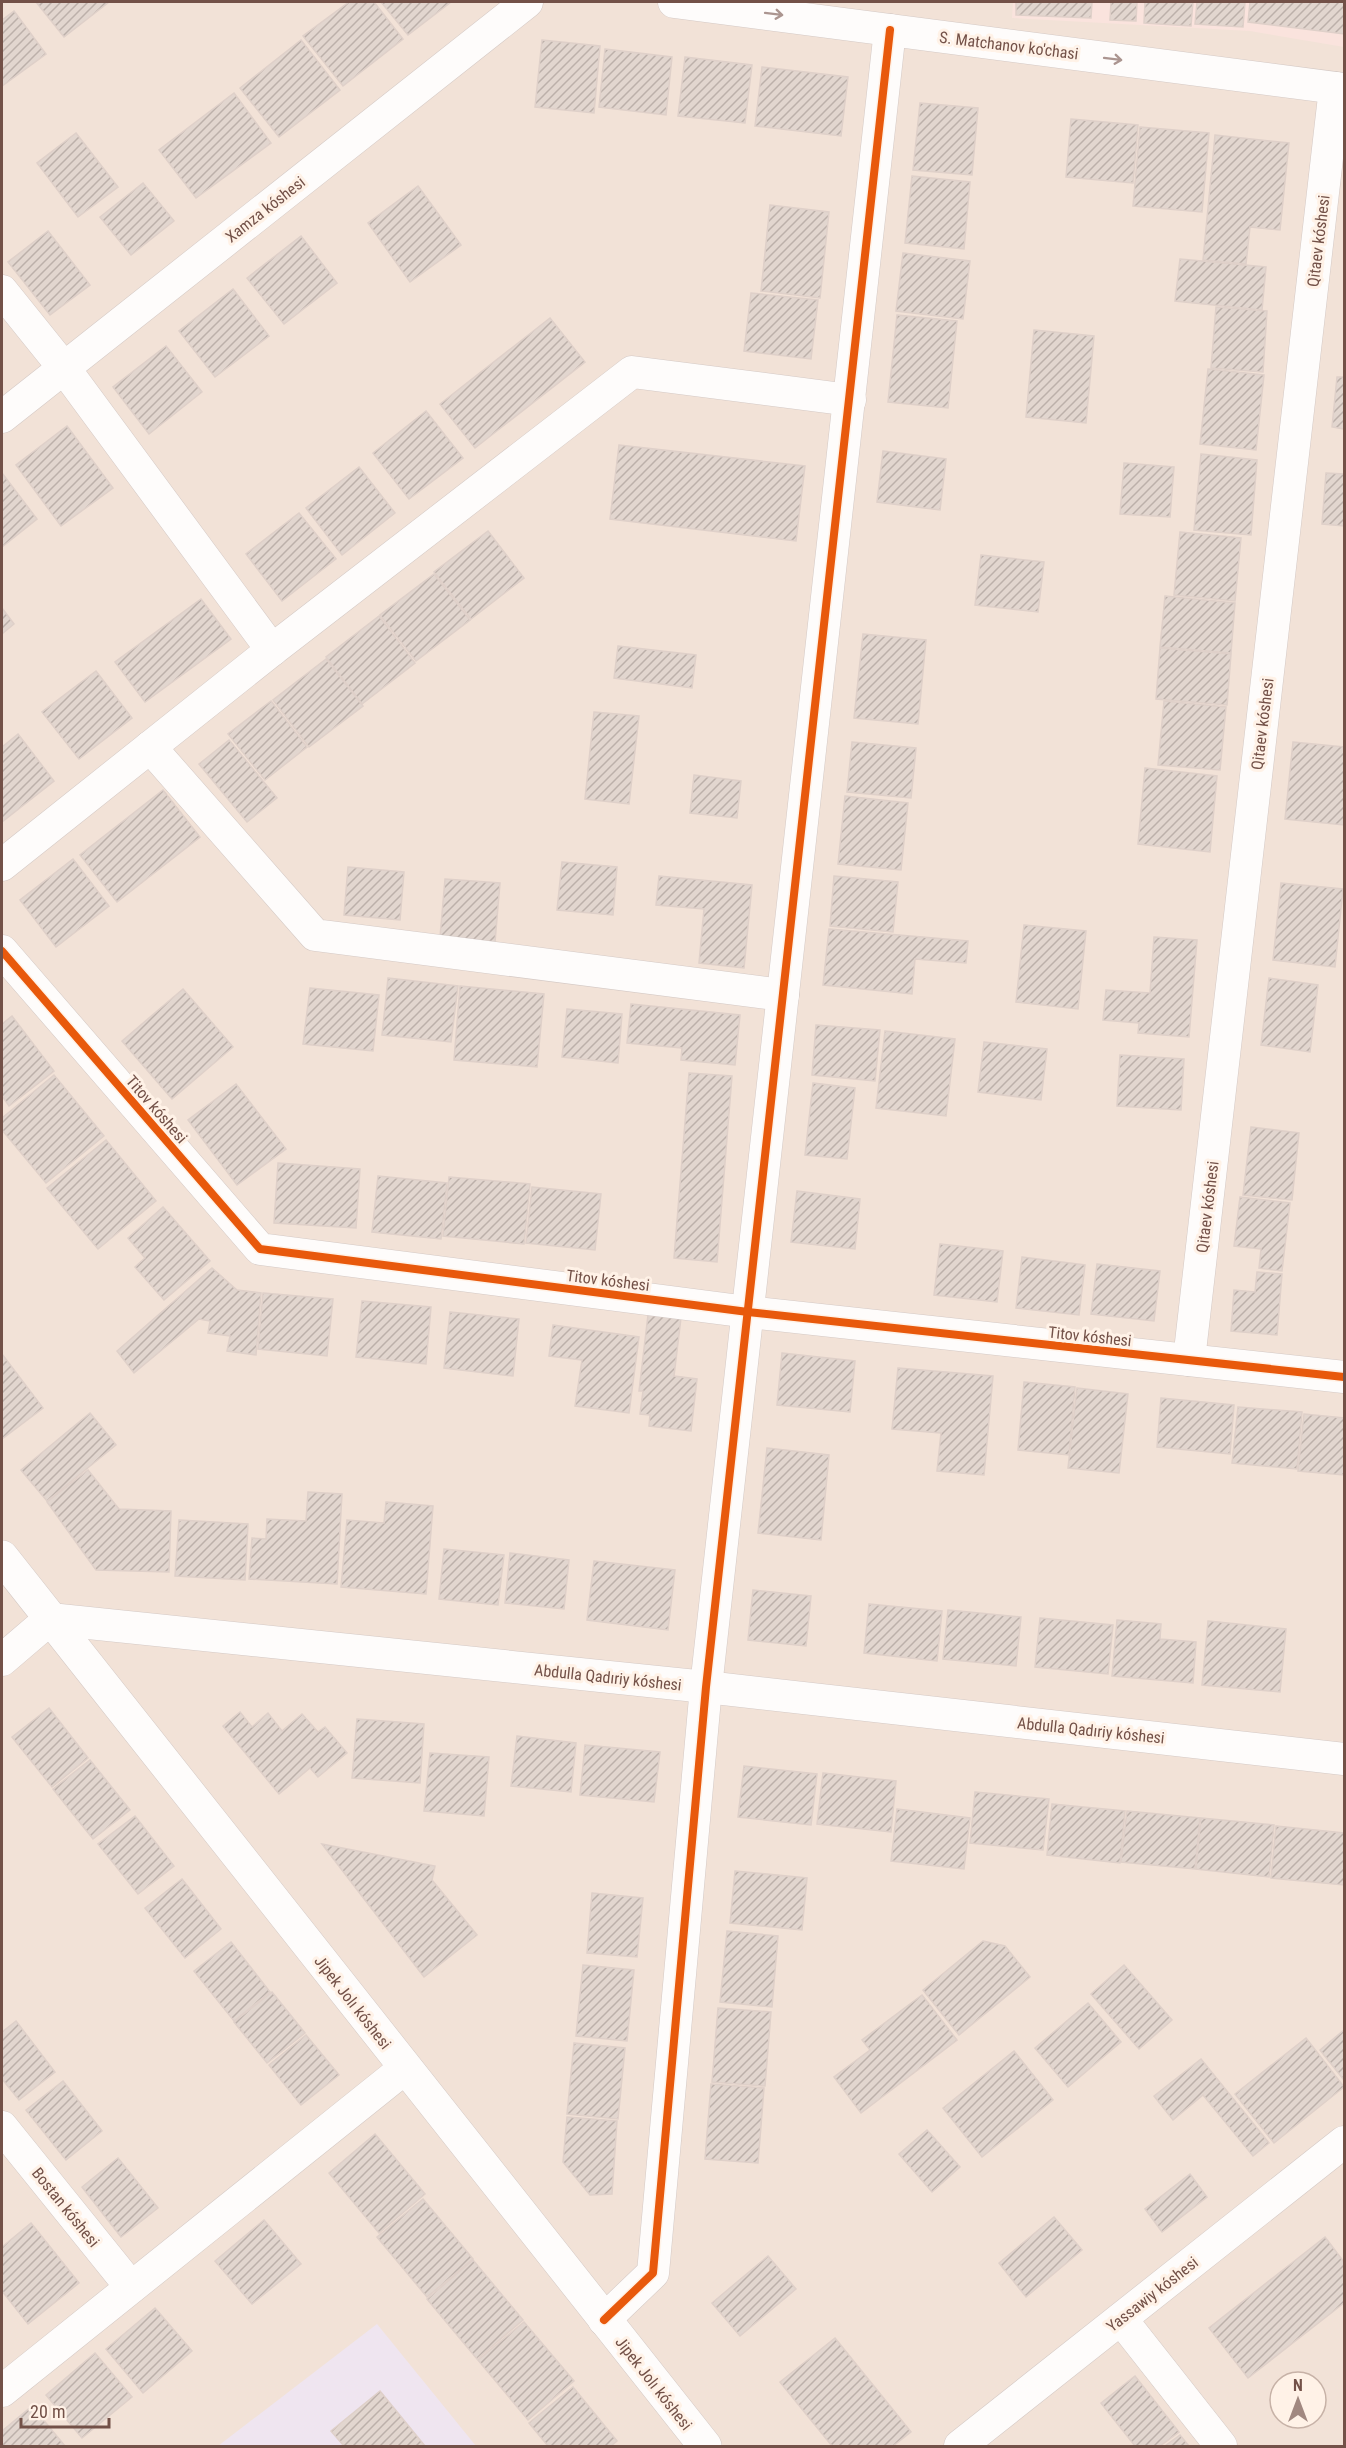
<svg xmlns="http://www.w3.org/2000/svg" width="1346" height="2448" font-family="'Roboto Condensed',sans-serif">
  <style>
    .residential { fill: #f2e2d7; fill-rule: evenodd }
    .commercial { fill: #fae3dd }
    .education { fill: #efe5f0 }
    .building { fill: url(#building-hatch); stroke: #dfd0c9; stroke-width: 1.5 }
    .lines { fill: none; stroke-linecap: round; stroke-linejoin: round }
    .minor-casing { stroke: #d4c9c5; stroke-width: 33 }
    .tertiary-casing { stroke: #d4c9c5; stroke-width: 34 }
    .minor { stroke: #fefcfb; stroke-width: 32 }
    .tertiary { stroke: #fefcfb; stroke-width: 33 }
    .cycleway-casing { stroke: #fff2e7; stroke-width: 11 }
    .cycleway { stroke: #e8590c; stroke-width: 8 }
    .oneway { stroke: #ab9590 }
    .labels { text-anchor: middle; stroke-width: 6; stroke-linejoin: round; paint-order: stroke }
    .street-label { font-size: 16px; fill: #735148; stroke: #fff2e7 }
  </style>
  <defs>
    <pattern id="building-hatch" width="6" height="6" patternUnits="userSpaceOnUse" patternTransform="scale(1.5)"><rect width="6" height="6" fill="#e2d6cf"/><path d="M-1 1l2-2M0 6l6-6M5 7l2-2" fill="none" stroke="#bcb0aa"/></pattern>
  </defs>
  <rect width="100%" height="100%" fill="#f6eee7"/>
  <path class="residential" d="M2 2H1344V2446H2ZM1280 2382H1316V2418H1280Z"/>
  <polygon class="commercial" points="975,2 1344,2 1344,47 1250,31 1012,18 1013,2"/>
  <polygon class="education" points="377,2324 476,2446 218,2446"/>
  <g class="building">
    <polygon points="36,2 109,2 64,37"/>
    <polygon points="349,2 374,2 403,39 343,86 303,36"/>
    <polygon points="381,2 451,2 408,35"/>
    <polygon points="1016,2 1092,2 1091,18 1016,15"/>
    <polygon points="1111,2 1137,2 1136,21 1110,20"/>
    <polygon points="1145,2 1193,2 1191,26 1144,23"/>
    <polygon points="1197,2 1245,2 1243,27 1195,24"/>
    <polygon points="1250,2 1344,2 1344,34 1248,22"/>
    <polygon points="14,11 46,54 2,86 2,20"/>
    <polygon points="301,40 340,90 279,137 240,88"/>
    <polygon points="542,40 600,46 594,113 535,107"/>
    <polygon points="605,49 672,57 666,115 599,107"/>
    <polygon points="685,57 752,65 745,123 678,116"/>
    <polygon points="762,67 848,77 841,136 755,126"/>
    <polygon points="234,93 271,143 196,198 159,150"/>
    <polygon points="920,103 978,108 972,175 913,170"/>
    <polygon points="1071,119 1138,125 1133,183 1066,177"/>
    <polygon points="1140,127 1209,133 1202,212 1133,206"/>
    <polygon points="76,133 118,187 78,217 37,163"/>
    <polygon points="1215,135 1289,143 1280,230 1250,227 1246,264 1203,260"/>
    <polygon points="912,176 970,182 964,249 905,243"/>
    <polygon points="143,183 174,221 131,255 100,217"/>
    <polygon points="418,186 461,245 410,282 368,223"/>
    <polygon points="770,205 829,212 820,298 761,291"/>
    <polygon points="48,231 90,285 50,315 8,262"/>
    <polygon points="301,236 337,283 284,324 247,278"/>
    <polygon points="903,253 970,261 963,319 896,311"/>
    <polygon points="1180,259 1266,267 1262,310 1175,301"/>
    <polygon points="233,289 269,336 215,377 179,331"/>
    <polygon points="751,293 818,300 811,359 744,351"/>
    <polygon points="1216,307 1267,311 1263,372 1211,368"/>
    <polygon points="897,315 957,321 948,408 888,402"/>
    <polygon points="550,318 585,362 475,448 440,404"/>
    <polygon points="1034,330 1094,336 1086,423 1026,417"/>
    <polygon points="166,346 202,392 149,434 113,387"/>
    <polygon points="1208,369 1264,375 1256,450 1200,444"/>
    <polygon points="1337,377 1344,377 1344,429 1332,427"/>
    <polygon points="426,411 463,458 409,499 373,453"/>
    <polygon points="67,426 113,488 61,526 16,465"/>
    <polygon points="619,445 805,466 796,541 610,519"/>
    <polygon points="883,451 946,459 940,510 877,502"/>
    <polygon points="1201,454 1257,460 1251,535 1194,530"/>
    <polygon points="1124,463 1174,467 1170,517 1120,514"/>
    <polygon points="359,467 395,513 342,555 306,508"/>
    <polygon points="2,473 37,519 2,547"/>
    <polygon points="1326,473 1344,474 1344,526 1322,524"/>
    <polygon points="299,513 336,559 282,601 246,554"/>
    <polygon points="488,531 524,578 471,619 434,572"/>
    <polygon points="1180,532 1241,538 1235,601 1174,595"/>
    <polygon points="981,555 1044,562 1038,612 975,605"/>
    <polygon points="434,574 470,620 416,661 380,615"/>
    <polygon points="1165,596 1235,603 1231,653 1160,647"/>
    <polygon points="201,599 231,639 145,702 115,662"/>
    <polygon points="2,608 14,624 2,634"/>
    <polygon points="379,616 415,663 362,704 326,657"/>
    <polygon points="863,634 926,640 918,724 854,718"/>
    <polygon points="618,646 696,655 692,688 614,678"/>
    <polygon points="1160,648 1231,654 1227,705 1156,699"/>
    <polygon points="326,659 363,706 309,747 273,700"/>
    <polygon points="96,671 132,718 79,759 42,712"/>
    <polygon points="271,701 307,747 265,780 228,734"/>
    <polygon points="1164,701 1226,707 1220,770 1158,765"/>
    <polygon points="594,712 639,716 629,804 585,799"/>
    <polygon points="18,734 54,781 2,822 2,747"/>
    <polygon points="229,740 277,798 247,822 199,764"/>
    <polygon points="852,742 916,748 911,798 847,792"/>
    <polygon points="1293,742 1344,747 1344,825 1285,819"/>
    <polygon points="1145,768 1217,776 1210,852 1138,844"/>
    <polygon points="694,775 741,781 737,818 690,813"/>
    <polygon points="163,790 200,837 117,902 80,855"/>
    <polygon points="845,796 908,803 901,870 838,864"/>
    <polygon points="73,859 109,906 56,947 20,900"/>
    <polygon points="562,862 617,867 613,915 557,910"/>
    <polygon points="348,867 404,872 400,920 344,915"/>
    <polygon points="659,876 752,885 744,968 699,963 704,909 656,905"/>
    <polygon points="834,876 898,882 893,932 830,926"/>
    <polygon points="445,879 500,883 495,942 440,937"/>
    <polygon points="1281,883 1343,889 1335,967 1273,960"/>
    <polygon points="1024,925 1086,931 1078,1009 1016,1002"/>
    <polygon points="829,929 968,941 966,963 915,959 912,994 823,985"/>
    <polygon points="1154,937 1197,940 1189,1037 1138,1033 1139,1023 1103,1020 1106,990 1150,993"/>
    <polygon points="388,978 458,986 451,1042 382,1035"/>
    <polygon points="1269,978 1318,985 1310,1052 1261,1045"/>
    <polygon points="460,986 544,994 537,1067 454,1060"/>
    <polygon points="310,988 379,995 373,1051 303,1044"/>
    <polygon points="183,989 233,1047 172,1099 122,1041"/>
    <polygon points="631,1004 740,1015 735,1065 681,1060 682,1048 627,1043"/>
    <polygon points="567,1009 622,1014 618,1063 562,1057"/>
    <polygon points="12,1016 54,1071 9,1106 2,1096 2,1024"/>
    <polygon points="816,1025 880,1030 875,1081 812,1075"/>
    <polygon points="885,1031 955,1039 946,1116 876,1108"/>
    <polygon points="984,1042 1047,1049 1041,1100 978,1092"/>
    <polygon points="1120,1055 1184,1059 1181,1110 1117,1106"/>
    <polygon points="689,1073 732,1076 717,1262 674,1258"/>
    <polygon points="54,1075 104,1136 46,1183 2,1130 2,1118"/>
    <polygon points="813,1083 855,1088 847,1159 805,1155"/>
    <polygon points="236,1084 286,1149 237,1185 188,1120"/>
    <polygon points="1251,1127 1299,1133 1292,1200 1243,1195"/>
    <polygon points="106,1140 156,1201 98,1249 47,1188"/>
    <polygon points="278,1163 360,1169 356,1228 274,1223"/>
    <polygon points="378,1176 447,1183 441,1239 372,1232"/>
    <polygon points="449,1177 530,1184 524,1244 443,1236"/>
    <polygon points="532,1187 601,1194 595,1250 526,1243"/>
    <polygon points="797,1191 860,1199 855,1249 791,1242"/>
    <polygon points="1240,1197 1290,1203 1282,1271 1259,1268 1261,1249 1234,1246"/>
    <polygon points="163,1207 210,1261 164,1300 135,1267 145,1258 128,1238"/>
    <polygon points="940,1244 1003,1251 997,1302 934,1295"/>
    <polygon points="1022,1257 1085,1265 1079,1315 1016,1308"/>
    <polygon points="1097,1264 1160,1271 1154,1321 1091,1314"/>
    <polygon points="212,1268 237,1290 261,1293 256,1355 227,1351 230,1336 208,1333 210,1321 199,1319 134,1373 117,1351"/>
    <polygon points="1257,1272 1282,1274 1277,1335 1231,1331 1234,1290 1255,1292"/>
    <polygon points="263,1293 333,1299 327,1356 258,1349"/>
    <polygon points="362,1301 431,1307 426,1364 356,1357"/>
    <polygon points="450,1312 519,1319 513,1376 444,1368"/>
    <polygon points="648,1315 681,1318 674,1376 697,1379 691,1431 649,1426 650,1415 640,1414 643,1391 639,1391"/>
    <polygon points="553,1325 639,1337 629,1413 575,1406 582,1360 549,1356"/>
    <polygon points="782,1353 855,1361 850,1412 777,1405"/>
    <polygon points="2,1354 43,1408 2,1439"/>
    <polygon points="898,1368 993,1376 984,1475 937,1471 941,1433 892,1429"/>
    <polygon points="1024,1382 1075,1387 1069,1455 1018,1450"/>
    <polygon points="1077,1388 1128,1394 1119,1473 1068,1468"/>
    <polygon points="1161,1398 1234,1405 1230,1454 1157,1447"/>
    <polygon points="1238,1407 1302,1412 1297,1469 1232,1463"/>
    <polygon points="90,1413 116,1445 47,1501 21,1470"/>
    <polygon points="1304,1414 1344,1418 1344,1475 1298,1471"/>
    <polygon points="767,1448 829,1455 821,1540 758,1533"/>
    <polygon points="88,1470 119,1509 171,1511 169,1572 96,1570 47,1502"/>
    <polygon points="308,1492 342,1494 337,1584 249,1579 252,1538 266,1539 267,1519 306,1521"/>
    <polygon points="386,1502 433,1506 426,1594 341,1587 347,1520 384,1523"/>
    <polygon points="179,1520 248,1524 245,1580 175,1576"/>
    <polygon points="444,1549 504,1555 498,1605 439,1599"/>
    <polygon points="510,1553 569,1560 564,1609 505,1603"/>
    <polygon points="594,1561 675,1570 668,1630 587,1620"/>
    <polygon points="753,1590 811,1596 806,1646 748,1640"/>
    <polygon points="869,1604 942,1611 937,1661 864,1653"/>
    <polygon points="948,1610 1021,1617 1016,1666 943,1659"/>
    <polygon points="1040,1618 1113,1625 1108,1674 1035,1667"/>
    <polygon points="1117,1620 1161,1624 1160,1639 1196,1642 1193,1683 1112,1676"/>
    <polygon points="1208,1621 1286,1629 1280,1692 1202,1685"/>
    <polygon points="49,1708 88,1758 52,1787 12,1737"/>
    <polygon points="240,1712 252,1727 268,1713 282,1731 302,1714 318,1732 325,1727 347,1753 318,1777 310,1768 279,1794 223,1726"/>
    <polygon points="357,1719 424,1724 420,1783 352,1778"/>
    <polygon points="517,1736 576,1743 571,1792 511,1786"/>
    <polygon points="585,1745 660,1752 654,1802 580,1795"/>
    <polygon points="430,1753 489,1757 484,1816 424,1811"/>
    <polygon points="90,1760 130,1810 93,1839 53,1789"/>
    <polygon points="744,1766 817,1774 811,1825 738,1817"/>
    <polygon points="823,1773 896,1781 891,1832 817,1824"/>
    <polygon points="975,1792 1049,1799 1043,1850 970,1843"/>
    <polygon points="1052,1804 1125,1811 1120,1863 1047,1855"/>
    <polygon points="897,1809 970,1818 964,1869 891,1861"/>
    <polygon points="1127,1811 1200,1818 1195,1869 1121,1862"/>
    <polygon points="135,1816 174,1866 138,1894 98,1844"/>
    <polygon points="1201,1818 1274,1825 1269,1877 1196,1869"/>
    <polygon points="1276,1826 1344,1833 1344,1885 1271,1878"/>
    <polygon points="322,1844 435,1866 432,1880 477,1935 424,1977"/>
    <polygon points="735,1871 807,1878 802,1930 730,1923"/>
    <polygon points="182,1879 221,1929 185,1958 145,1908"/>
    <polygon points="592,1893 643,1898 637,1957 587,1953"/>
    <polygon points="727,1931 778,1936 772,2007 720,2002"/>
    <polygon points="983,1941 1005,1946 1030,1977 959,2035 923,1990"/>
    <polygon points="231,1942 270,1992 234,2021 194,1971"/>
    <polygon points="583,1965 634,1970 627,2041 576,2036"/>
    <polygon points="1124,1965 1172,2020 1139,2049 1091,1994"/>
    <polygon points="272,1992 305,2033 267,2063 234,2022"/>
    <polygon points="922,1995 957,2040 861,2113 834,2077 870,2050 862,2040"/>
    <polygon points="1088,2003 1121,2042 1068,2087 1035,2048"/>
    <polygon points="718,2008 771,2012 765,2086 712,2082"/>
    <polygon points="16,2021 55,2072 19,2100 2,2079 2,2032"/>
    <polygon points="1344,2030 1344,2080 1320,2050"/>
    <polygon points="306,2035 339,2075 301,2105 269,2065"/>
    <polygon points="1306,2038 1344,2087 1274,2143 1235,2094"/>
    <polygon points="574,2043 625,2048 618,2119 567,2114"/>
    <polygon points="1014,2051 1053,2100 982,2157 943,2108"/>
    <polygon points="1201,2059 1269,2143 1253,2156 1203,2095 1173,2120 1154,2096"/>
    <polygon points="63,2081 102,2131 66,2160 26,2110"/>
    <polygon points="711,2084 764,2088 758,2163 705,2159"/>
    <polygon points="567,2117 617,2121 612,2194 590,2195 563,2162"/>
    <polygon points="927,2130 960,2167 932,2192 899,2154"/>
    <polygon points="375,2134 425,2194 379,2233 329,2173"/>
    <polygon points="118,2158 158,2208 121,2237 82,2187"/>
    <polygon points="1190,2174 1207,2197 1162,2232 1145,2209"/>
    <polygon points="423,2199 473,2259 427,2297 377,2237"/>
    <polygon points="1054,2217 1082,2250 1026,2297 999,2263"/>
    <polygon points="264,2220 301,2264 252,2304 215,2261"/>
    <polygon points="31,2223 79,2283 28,2324 2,2291 2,2247"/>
    <polygon points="1325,2237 1344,2262 1344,2303 1248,2378 1209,2328"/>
    <polygon points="768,2256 796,2289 740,2336 712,2303"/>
    <polygon points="473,2260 523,2320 477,2359 427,2299"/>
    <polygon points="155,2308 192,2351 143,2393 106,2349"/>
    <polygon points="524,2322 574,2381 528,2420 478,2360"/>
    <polygon points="835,2338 911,2432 893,2446 832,2446 780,2382"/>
    <polygon points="95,2353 132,2397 82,2438 46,2395"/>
    <polygon points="1135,2376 1179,2432 1160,2446 1135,2446 1101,2403"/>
    <polygon points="573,2387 617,2441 611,2446 548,2446 529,2423"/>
    <polygon points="380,2391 425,2446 344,2446 331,2431"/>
    <polygon points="32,2406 65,2446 2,2446 2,2431"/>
    <polygon points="1180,2435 1189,2446 1165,2446"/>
  </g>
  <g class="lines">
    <g class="minor-casing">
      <g id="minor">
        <polyline points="674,2 1344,89"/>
        <polyline points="2,291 64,368 272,650"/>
        <polyline points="2,417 527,2"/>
        <polyline points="150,747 315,935 783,995"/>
        <polyline points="2,865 272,650 632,372 850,400"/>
        <polyline points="2,951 260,1249 748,1312 1344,1377"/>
        <polyline points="1189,1360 1335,88"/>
        <polyline points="2,1660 50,1619 706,1687 1344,1759"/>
        <polyline points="2,2127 131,2287"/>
        <polyline points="1121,2319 1221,2446"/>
        <polyline points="604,2320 653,2273 706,1687 890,30"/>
        <polyline points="2,2391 405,2068"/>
        <polyline points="960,2446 1344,2142"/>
      </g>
    </g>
    <g class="tertiary-casing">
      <polyline id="tertiary" points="2,1557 705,2446"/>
    </g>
    <use href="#minor" class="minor"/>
    <use href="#tertiary" class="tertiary"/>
    <g class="cycleway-casing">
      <g id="cycleway">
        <polyline points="2,951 260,1249 748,1312 1344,1377"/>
        <polyline points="604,2320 653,2273 706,1687 890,30"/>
      </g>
    </g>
    <use href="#cycleway" class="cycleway"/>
  </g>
  <defs><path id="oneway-shaft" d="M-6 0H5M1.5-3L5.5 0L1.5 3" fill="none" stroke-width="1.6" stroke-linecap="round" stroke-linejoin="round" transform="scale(1.5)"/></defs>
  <g class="oneway">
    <use href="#oneway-shaft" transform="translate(774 14) rotate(7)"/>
    <use href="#oneway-shaft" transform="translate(1113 59) rotate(7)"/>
  </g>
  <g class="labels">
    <g class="street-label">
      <text transform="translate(1009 45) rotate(7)" y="6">S. Matchanov ko'chasi</text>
      <text transform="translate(265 209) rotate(-38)" y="6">Xamza kóshesi</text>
      <text transform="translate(1318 241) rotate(-83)" y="6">Qitaev kóshesi</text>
      <text transform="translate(1262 724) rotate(-83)" y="6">Qitaev kóshesi</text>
      <text transform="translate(157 1109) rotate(49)" y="6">Titov kóshesi</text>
      <text transform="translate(1207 1207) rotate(-83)" y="6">Qitaev kóshesi</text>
      <text transform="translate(608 1280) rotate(7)" y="6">Titov kóshesi</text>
      <text transform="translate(1090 1336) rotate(6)" y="6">Titov kóshesi</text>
      <text transform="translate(608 1677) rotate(6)" y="6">Abdulla Qadıriy kóshesi</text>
      <text transform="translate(1091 1730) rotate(6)" y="6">Abdulla Qadıriy kóshesi</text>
      <text transform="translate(353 2002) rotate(52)" y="6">Jipek Jolı kóshesi</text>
      <text transform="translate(66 2207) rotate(51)" y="6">Bostan kóshesi</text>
      <text transform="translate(1152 2294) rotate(-38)" y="6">Yassawiy kóshesi</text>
      <text transform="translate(654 2383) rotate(52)" y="6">Jipek Jolı kóshesi</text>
    </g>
  </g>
  <rect width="1346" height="2448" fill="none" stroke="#735148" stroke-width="6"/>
  <g transform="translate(1298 2400)"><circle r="28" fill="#fff2e7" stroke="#c7b2a7" stroke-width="1.5"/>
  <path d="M0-4.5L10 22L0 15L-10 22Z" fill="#a18880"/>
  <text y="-9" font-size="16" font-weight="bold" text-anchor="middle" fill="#735148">N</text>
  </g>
  <path d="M21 2418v9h88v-9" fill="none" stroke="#735148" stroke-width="3"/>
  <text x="30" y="2418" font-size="18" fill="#735148" stroke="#fff2e7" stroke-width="4.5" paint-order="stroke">20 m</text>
</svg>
